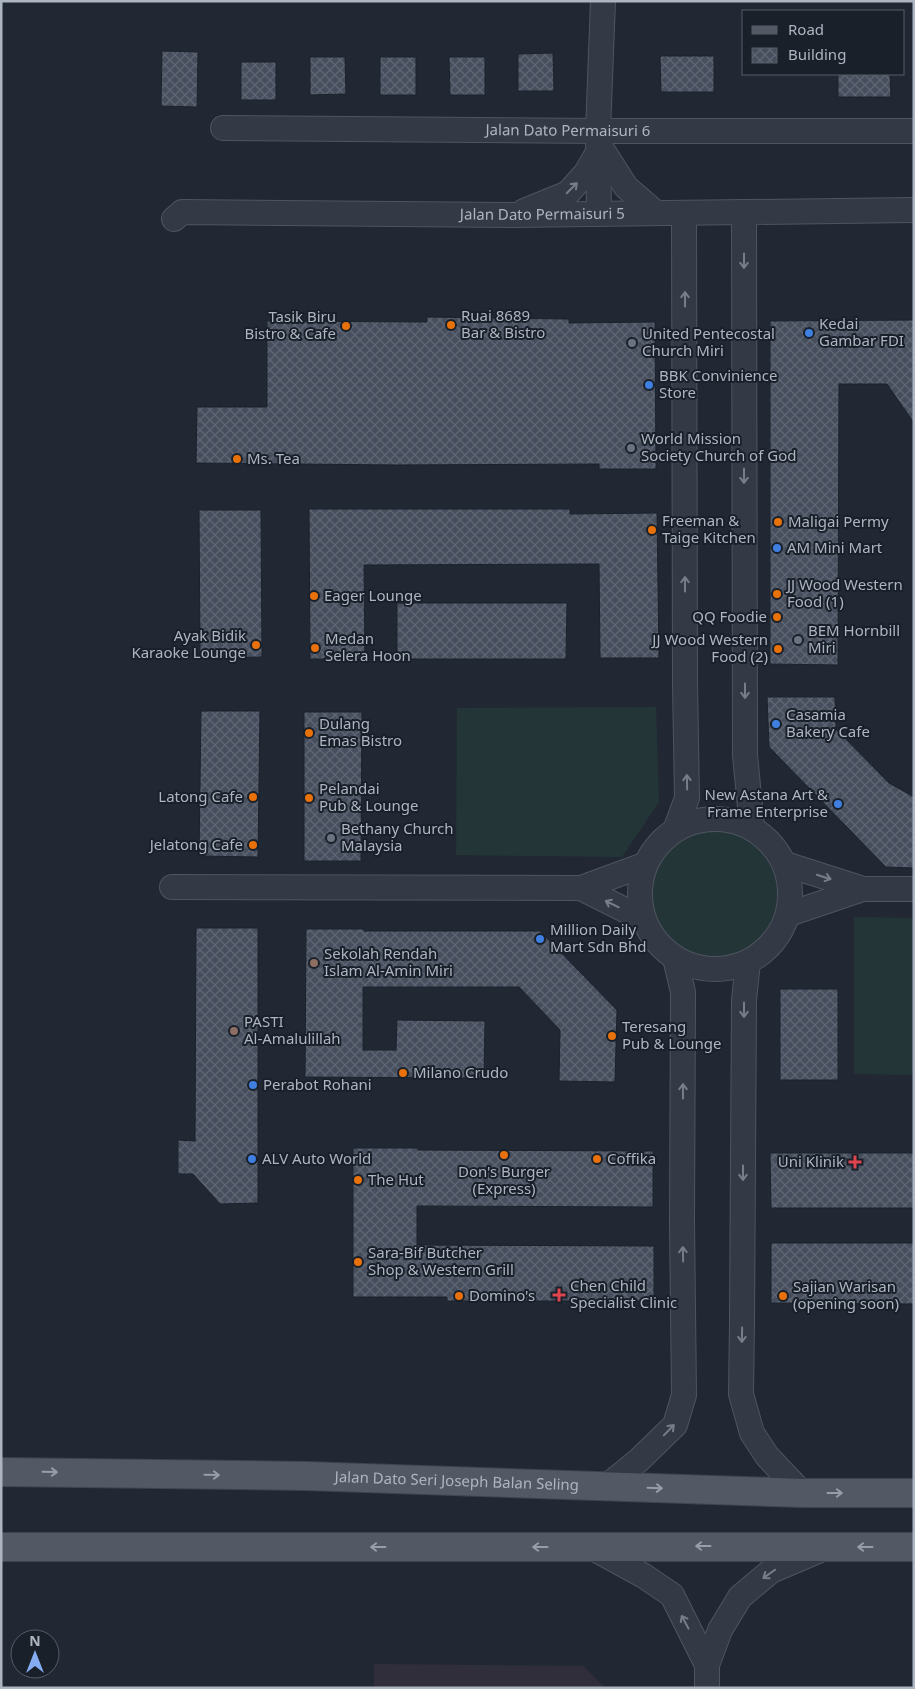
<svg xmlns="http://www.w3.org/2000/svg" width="915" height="1689" font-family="'Noto Sans',sans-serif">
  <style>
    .medical { fill: #302e3a }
    .grass { fill: #233537 }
    .building { fill: url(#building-cross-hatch); stroke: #1b222c }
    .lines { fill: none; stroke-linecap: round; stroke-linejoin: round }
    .minor-casing { stroke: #4e5560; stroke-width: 26 }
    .primary-casing { stroke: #3d444f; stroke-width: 30 }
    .minor { stroke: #343a45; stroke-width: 24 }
    .primary { stroke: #525965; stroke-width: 28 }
    .oneway { stroke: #777e8a }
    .oneway2 { stroke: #979eab }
    .food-dot { fill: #e8710a; stroke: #19202a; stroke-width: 2 }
    .shop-dot { fill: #3f7fe0; stroke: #19202a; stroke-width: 2 }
    .worship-dot { fill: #6b7280; stroke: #19202a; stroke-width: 2 }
    .education-dot { fill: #8d6e63; stroke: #19202a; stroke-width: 2 }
    .health-dot { fill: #e0444e; stroke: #19202a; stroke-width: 2 }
    .labels { text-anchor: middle; stroke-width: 4; stroke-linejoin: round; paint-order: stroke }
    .street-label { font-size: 15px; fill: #aeb5c2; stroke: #19202a }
    .poi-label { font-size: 15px; fill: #aeb5c2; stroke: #19202a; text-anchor: start }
  </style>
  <defs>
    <pattern id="building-cross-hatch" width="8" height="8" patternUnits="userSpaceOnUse" patternTransform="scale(1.25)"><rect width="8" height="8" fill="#474f5e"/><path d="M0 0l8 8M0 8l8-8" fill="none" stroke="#5f6673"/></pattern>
  </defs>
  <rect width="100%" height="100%" fill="#212834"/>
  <polygon class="medical" points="374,1664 583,1666 605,1688 374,1688"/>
  <g class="grass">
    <polygon points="656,707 659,802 622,857 456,855 457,708"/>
    <circle cx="714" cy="894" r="63"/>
    <polygon points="854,917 914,918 914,1075 854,1074"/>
  </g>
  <g class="building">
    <polygon points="162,51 198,52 197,107 161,106"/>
    <polygon points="553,53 554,91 518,91 518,54"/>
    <polygon points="660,56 714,56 714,92 661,92"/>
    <polygon points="310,57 345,57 346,94 310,95"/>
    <rect x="380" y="57" width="36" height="38"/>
    <polygon points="449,57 485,57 485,95 450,95"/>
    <rect x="241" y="62" width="35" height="38"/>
    <polygon points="838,74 890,74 891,97 838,97"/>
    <polygon points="427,317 569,319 569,323 655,322 656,469 599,469 599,464 396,465 196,463 197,407 267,407 267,321 427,322"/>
    <polygon points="914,320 914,423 887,384 839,384 838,665 770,664 770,321"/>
    <polygon points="309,509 570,509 570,514 657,513 659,658 600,658 599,564 364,565 365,659 310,659"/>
    <polygon points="199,510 261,510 262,657 200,658"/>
    <polygon points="397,603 567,603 566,659 397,659"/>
    <polygon points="767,697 835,697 836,729 889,783 914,797 914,868 886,867 769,747"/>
    <polygon points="201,711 260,711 258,857 199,856"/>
    <polygon points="304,712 362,712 361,861 304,861"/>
    <polygon points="196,928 258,928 258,1203 220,1204 193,1174 178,1174 178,1140 195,1141"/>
    <polygon points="306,929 364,929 364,931 540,931 617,1010 615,1082 559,1081 560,1030 519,987 363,987 363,1050 396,1050 397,1020 485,1021 484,1078 305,1077"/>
    <rect x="780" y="989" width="58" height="91"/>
    <polygon points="353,1148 418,1148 418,1150 653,1151 653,1207 417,1206 417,1245 654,1246 654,1301 447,1301 447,1297 353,1297"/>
    <polygon points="770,1153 914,1153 914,1208 771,1208"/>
    <polygon points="771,1243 914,1243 914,1304 771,1303"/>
  </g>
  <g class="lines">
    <g class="minor-casing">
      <g id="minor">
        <path id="s1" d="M223 128 598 131H914"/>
        <polyline points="598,143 626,187 656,213"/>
        <polyline points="524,211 568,193 586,173 598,152"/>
        <polyline points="744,212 745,755 752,827"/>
        <polyline points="599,214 598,131 603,1"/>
        <path id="s2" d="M174 219 182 212 513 215 914 210"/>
        <circle cx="715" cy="894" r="75"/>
        <polyline points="676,828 687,798 685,684 684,213"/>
        <polyline points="785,864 863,889"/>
        <polyline points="172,887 581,888 644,865"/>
        <polyline points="581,888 643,919"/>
        <polyline points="789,914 863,889 914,889"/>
        <polyline points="748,962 744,1000 742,1323 741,1394 752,1433 767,1456 802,1493"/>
        <polyline points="607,1486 639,1460 675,1425 684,1395 682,1222 683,992 675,958"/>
        <polyline points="591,1547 644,1576 672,1595 707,1665"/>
        <polyline points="707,1688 707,1665 720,1630 740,1597 771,1571 825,1548"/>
      </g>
    </g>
    <g class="primary-casing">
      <g id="primary">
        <path id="s3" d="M1 1472 306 1476 802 1493H914"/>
        <polyline points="1,1547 914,1547"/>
      </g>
    </g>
    <use href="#minor" class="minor"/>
    <use href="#primary" class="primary"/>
  </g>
  <defs><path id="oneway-shaft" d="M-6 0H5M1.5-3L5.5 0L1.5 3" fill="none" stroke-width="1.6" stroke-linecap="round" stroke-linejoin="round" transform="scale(1.25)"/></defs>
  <g class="oneway">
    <use href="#oneway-shaft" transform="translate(572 188) rotate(-45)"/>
    <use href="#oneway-shaft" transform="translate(744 261) rotate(90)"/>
    <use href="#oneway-shaft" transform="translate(685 299) rotate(-90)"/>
    <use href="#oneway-shaft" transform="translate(744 476) rotate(90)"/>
    <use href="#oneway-shaft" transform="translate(685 584) rotate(-90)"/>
    <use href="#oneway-shaft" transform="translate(745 691) rotate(90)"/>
    <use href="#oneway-shaft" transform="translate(687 782) rotate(-91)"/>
    <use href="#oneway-shaft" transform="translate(824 877) rotate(18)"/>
    <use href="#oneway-shaft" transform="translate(612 904) rotate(-154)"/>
    <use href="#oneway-shaft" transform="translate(744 1010) rotate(90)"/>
    <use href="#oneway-shaft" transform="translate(683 1091) rotate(-90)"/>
    <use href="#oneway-shaft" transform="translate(743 1173) rotate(90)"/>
    <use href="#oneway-shaft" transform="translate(683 1254) rotate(-91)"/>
    <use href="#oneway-shaft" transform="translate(742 1335) rotate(91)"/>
    <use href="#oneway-shaft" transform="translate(669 1430) rotate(-46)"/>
    <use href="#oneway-shaft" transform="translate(769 1574) rotate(145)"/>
    <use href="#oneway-shaft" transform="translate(685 1622) rotate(-118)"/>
  </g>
  <g class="oneway2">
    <use href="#oneway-shaft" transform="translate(50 1472) rotate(1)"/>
    <use href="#oneway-shaft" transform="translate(212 1475) rotate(1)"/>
    <use href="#oneway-shaft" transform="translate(655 1488) rotate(2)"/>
    <use href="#oneway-shaft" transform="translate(835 1493)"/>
    <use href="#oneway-shaft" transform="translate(703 1546) rotate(-180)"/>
    <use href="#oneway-shaft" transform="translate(378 1547) rotate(180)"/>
    <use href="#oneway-shaft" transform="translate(540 1547) rotate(180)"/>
    <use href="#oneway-shaft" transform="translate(865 1547) rotate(180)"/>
  </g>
  <g class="food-dot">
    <circle cx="451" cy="325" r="5"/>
    <circle cx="346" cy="326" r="5"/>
    <circle cx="237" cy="459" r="5"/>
    <circle cx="778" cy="522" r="5"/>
    <circle cx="652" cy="530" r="5"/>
    <circle cx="777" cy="594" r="5"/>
    <circle cx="314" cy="596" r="5"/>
    <circle cx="777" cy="617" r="5"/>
    <circle cx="256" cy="645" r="5"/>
    <circle cx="315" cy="648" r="5"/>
    <circle cx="778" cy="649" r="5"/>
    <circle cx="309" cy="733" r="5"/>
    <circle cx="253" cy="797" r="5"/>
    <circle cx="309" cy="798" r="5"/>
    <circle cx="253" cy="845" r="5"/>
    <circle cx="612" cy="1036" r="5"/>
    <circle cx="403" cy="1073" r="5"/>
    <circle cx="504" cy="1155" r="5"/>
    <circle cx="597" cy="1159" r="5"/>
    <circle cx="358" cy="1180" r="5"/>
    <circle cx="358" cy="1262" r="5"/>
    <circle cx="459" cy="1296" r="5"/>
    <circle cx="783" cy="1296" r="5"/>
  </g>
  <g class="shop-dot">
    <circle cx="809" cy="333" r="5"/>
    <circle cx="649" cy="385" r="5"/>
    <circle cx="777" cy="548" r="5"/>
    <circle cx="776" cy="724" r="5"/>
    <circle cx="838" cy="804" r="5"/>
    <circle cx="540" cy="939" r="5"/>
    <circle cx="253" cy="1085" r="5"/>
    <circle cx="252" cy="1159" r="5"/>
  </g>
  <g class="worship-dot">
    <circle cx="632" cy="343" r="5"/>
    <circle cx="631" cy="448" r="5"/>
    <circle cx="798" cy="640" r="5"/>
    <circle cx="331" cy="838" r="5"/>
  </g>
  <g class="education-dot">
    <circle cx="314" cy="963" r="5"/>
    <circle cx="234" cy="1031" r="5"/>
  </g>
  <g class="health-dot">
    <path d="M852.5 1154.5h5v5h5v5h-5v5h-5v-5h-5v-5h5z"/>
    <path d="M556.5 1287.5h5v5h5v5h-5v5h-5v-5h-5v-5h5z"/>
  </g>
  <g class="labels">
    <g class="street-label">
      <text dy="5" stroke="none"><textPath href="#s1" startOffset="345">Jalan Dato Permaisuri 6</textPath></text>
      <text dy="5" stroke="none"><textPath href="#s2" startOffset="371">Jalan Dato Permaisuri 5</textPath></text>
      <text dy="5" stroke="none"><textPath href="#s3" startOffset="456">Jalan Dato Seri Joseph Balan Seling</textPath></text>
    </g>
    <g class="poi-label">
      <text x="461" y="321">Ruai 8689<tspan x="461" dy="17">Bar &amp; Bistro</tspan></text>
      <text x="336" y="322" text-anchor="end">Tasik Biru<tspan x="336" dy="17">Bistro &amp; Cafe</tspan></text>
      <text x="819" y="329">Kedai<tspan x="819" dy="17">Gambar FDI</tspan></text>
      <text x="642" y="339">United Pentecostal<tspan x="642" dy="17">Church Miri</tspan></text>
      <text x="659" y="381">BBK Convinience<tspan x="659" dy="17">Store</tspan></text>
      <text x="641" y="444">World Mission<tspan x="641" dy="17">Society Church of God</tspan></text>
      <text x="247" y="464">Ms. Tea</text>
      <text x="662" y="526">Freeman &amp;<tspan x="662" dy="17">Taige Kitchen</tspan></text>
      <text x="788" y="527">Maligai Permy</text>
      <text x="787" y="553">AM Mini Mart</text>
      <text x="787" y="590">JJ Wood Western<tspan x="787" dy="17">Food (1)</tspan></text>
      <text x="324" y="601">Eager Lounge</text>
      <text x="767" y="622" text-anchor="end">QQ Foodie</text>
      <text x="808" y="636">BEM Hornbill<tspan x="808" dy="17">Miri</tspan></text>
      <text x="246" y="641" text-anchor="end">Ayak Bidik<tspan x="246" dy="17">Karaoke Lounge</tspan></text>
      <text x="325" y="644">Medan<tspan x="325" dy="17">Selera Hoon</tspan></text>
      <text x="768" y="645" text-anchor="end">JJ Wood Western<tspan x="768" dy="17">Food (2)</tspan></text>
      <text x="786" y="720">Casamia<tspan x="786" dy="17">Bakery Cafe</tspan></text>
      <text x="319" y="729">Dulang<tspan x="319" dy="17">Emas Bistro</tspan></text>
      <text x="319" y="794">Pelandai<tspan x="319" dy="17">Pub &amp; Lounge</tspan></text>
      <text x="828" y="800" text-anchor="end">New Astana Art &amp;<tspan x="828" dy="17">Frame Enterprise</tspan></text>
      <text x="243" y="802" text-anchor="end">Latong Cafe</text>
      <text x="341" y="834">Bethany Church<tspan x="341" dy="17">Malaysia</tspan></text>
      <text x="243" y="850" text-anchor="end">Jelatong Cafe</text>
      <text x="550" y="935">Million Daily<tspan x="550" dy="17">Mart Sdn Bhd</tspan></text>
      <text x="324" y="959">Sekolah Rendah<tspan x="324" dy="17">Islam Al-Amin Miri</tspan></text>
      <text x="244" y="1027">PASTI<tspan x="244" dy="17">Al-Amalulillah</tspan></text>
      <text x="622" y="1032">Teresang<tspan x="622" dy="17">Pub &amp; Lounge</tspan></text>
      <text x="413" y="1078">Milano Crudo</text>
      <text x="263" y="1090">Perabot Rohani</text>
      <text x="262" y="1164">ALV Auto World</text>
      <text x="607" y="1164">Coffika</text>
      <text x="844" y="1167" text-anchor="end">Uni Klinik</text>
      <text x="504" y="1177" text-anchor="middle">Don's Burger<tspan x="504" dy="17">(Express)</tspan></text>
      <text x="368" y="1185">The Hut</text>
      <text x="368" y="1258">Sara-Bif Butcher<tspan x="368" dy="17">Shop &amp; Western Grill</tspan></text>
      <text x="570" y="1291">Chen Child<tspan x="570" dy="17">Specialist Clinic</tspan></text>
      <text x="793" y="1292">Sajian Warisan<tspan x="793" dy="17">(opening soon)</tspan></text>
      <text x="469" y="1301">Domino's</text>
    </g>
  </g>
  <rect width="915" height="1689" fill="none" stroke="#aeb5c2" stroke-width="5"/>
  <rect x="742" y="10" width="162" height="65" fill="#19202a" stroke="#555c67"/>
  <rect x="752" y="26" width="25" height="8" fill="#525965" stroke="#555c67"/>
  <text x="788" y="35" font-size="15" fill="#aeb5c2">Road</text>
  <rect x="752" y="48" width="25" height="15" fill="url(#building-cross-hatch)" stroke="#555c67"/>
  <text x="788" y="60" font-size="15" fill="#aeb5c2">Building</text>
  <g transform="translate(35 1654)"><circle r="24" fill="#19202a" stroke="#555c67"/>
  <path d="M0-4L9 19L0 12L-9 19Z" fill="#85abf0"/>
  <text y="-8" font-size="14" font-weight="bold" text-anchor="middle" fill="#aeb5c2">N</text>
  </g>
</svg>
